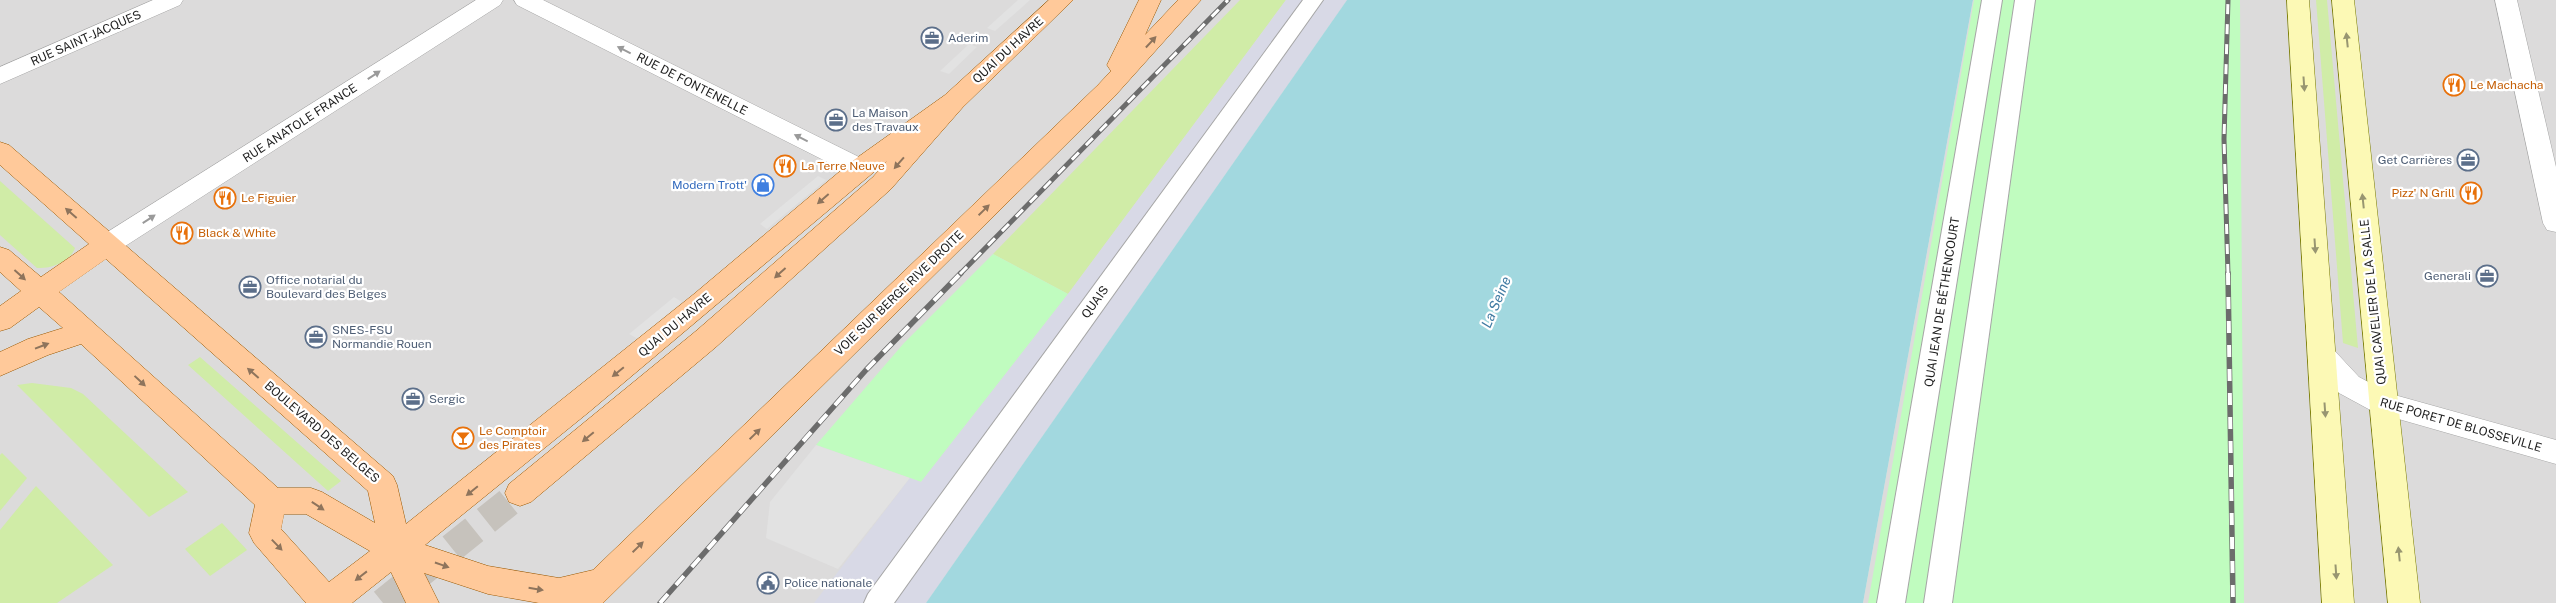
<svg xmlns="http://www.w3.org/2000/svg" width="2556" height="603" font-family="'Public Sans',sans-serif">
  <style>
    .residential { fill: #dcdbdb }
    .grass { fill: #d0eca7 }
    .park { fill: #c0fcbf }
    .parking { fill: #e2e2e2 }
    .plaza { fill: #d8d9e6 }
    .water { fill: #a2d8df }
    .lines { fill: none; stroke-linecap: round; stroke-linejoin: round }
    .primary-tunnel { stroke: #c6c2bc; stroke-width: 29; stroke-dasharray: 29 15; stroke-linecap: butt }
    .pedestrian-casing { stroke: #a5a5a5; stroke-width: 2 }
    .minor-casing { stroke: #a5a5a5; stroke-width: 1 }
    .secondary-casing { stroke: #797b00; stroke-width: 1 }
    .primary-casing { stroke: #995700; stroke-width: 1 }
    .pedestrian { fill: #fff; fill-rule: evenodd }
    .minor { fill: #fff; fill-rule: evenodd }
    .secondary { fill: #fcf9b5; fill-rule: evenodd }
    .primary { fill: #ffc99a; fill-rule: evenodd }
    .rail-far1-casing { stroke: #6c6c6c; stroke-width: 5 }
    .rail-casing { stroke: #6c6c6c; stroke-width: 5.5 }
    .rail-far1 { stroke: #fff; stroke-width: 3; stroke-dasharray: 10; stroke-linecap: butt }
    .rail { stroke: #fff; stroke-width: 4; stroke-dasharray: 12; stroke-linecap: butt }
    .oneway { fill: #989671 }
    .oneway2 { fill: #8e745c }
    .oneway3 { fill: #9a9a9a }
    .labels { text-anchor: middle; stroke-width: 4.5; stroke-linejoin: round; paint-order: stroke }
    .street-label { font-size: 12px; fill: #1e1e1e; stroke: #fff }
    .service-label { font-size: 12px; fill: #4e5e75; stroke: #fff; text-anchor: start }
    .food-label { font-size: 12px; fill: #c56008; stroke: #fff; text-anchor: start }
    .shop-label { font-size: 12px; fill: #366cbe; stroke: #fff; text-anchor: end }
    .water-label { font-size: 14px; font-style: italic; fill: #417ba3; stroke: #fff }
  </style>
  <rect width="100%" height="100%" fill="#f0ebe4"/>
  <g class="residential">
    <polygon points="0,0 1347,0 926,603 0,603"/>
    <polygon points="1973,0 2556,0 2556,603 1863,603"/>
  </g>
  <g class="grass">
    <polygon points="1240,0 1286,0 1068,294 993,254"/>
    <polygon points="2316,0 2327,0 2358,348 2343,343"/>
    <path d="M0 181 75 248C70 262 51 269 37 268L0 235Z"/>
    <polygon points="200,357 341,481 328,491 188,365"/>
    <polygon points="32,383 71,388 83,394 188,492 149,517 17,385"/>
    <polygon points="2,453 27,478 0,511 0,455"/>
    <polygon points="36,486 113,565 57,603 0,603 0,530"/>
    <polygon points="222,523 247,550 210,576 185,549"/>
  </g>
  <g class="park">
    <polygon points="1974,0 2240,0 2244,603 1868,603"/>
    <polygon points="993,254 1068,294 921,482 816,445 904,343"/>
  </g>
  <g class="parking">
    <polygon points="1018,0 1030,0 995,31 987,28"/>
    <polygon points="969,44 977,47 949,74 940,71"/>
    <polygon points="818,176 826,180 767,229 760,224"/>
    <polygon points="674,297 682,302 638,339 629,334"/>
    <polygon points="816,445 910,478 838,569 766,538 770,502"/>
  </g>
  <polygon class="plaza" points="1286,0 1347,0 926,603 814,603 910,478 921,482 1068,294"/>
  <polygon class="water" points="1347,0 1973,0 1863,603 926,603"/>
  <g class="lines">
    <polyline class="primary-tunnel" points="383,603 520,493"/>
    <g class="pedestrian-casing">
      <g id="pedestrian">
        <polygon points="1303,0 1323,0 894,603 864,603 868,594"/>
        <polygon points="1982,0 2002,0 1905,603 1877,603"/>
        <polygon points="2015,0 2035,0 1952,603 1924,603"/>
      </g>
    </g>
    <g class="minor-casing">
      <g id="minor">
        <polygon points="153,0 183,0 180,5 0,84 0,67"/>
        <polygon points="476,0 503,0 500,5 116,252 107,255 98,252 94,245 98,238"/>
        <polygon points="514,0 543,0 869,162 873,168 869,174 860,177 851,174 517,5"/>
        <polygon points="2495,0 2517,0 2556,167 2556,232 2547,230 2543,223"/>
        <polygon points="2322,345 2332,348 2359,377 2391,394 2556,440 2556,464 2374,412 2339,393 2319,373 2308,356 2312,348"/>
      </g>
    </g>
    <g class="secondary-casing">
      <g id="secondary">
        <polygon points="2287,0 2309,0 2354,603 2322,603"/>
        <polygon points="2332,0 2354,0 2420,603 2388,603"/>
      </g>
    </g>
    <g class="primary-casing">
      <path id="primary" d="M1049 0H1073L963 107 891 189 716 347 531 502 520 506 509 502 505 493 509 484 696 331 873 177 887 161 589 412 425 545 488 566 559 578 593 570 1098 85 1111 71 1107 65 1139 0H1161L1145 35 1178 0H1201L1114 97 603 603H539L488 594 424 573 439 603H406L391 572 352 603H306L254 543 249 533 255 505 81 344 48 355 0 376V352L28 339 63 328 39 307 10 328 0 331V306L21 291 0 272V247L9 250 41 277 89 244 0 165V142L9 145 393 476 397 485 406 524 694 294 851 162 945 95ZM106 259 368 491 375 523 322 492 311 488H278L59 292ZM284 514H306L370 551 329 582 281 529Z"/>
    </g>
    <use href="#pedestrian" class="pedestrian"/>
    <use href="#minor" class="minor"/>
    <use href="#secondary" class="secondary"/>
    <use href="#primary" class="primary"/>
    <g class="rail-far1-casing">
      <g id="rail-far1">
        <polyline points="960,274 1228,0"/>
        <polyline points="2228,274 2224,139 2228,0"/>
      </g>
    </g>
    <g class="rail-casing">
      <g id="rail">
        <polyline points="2228,273 2233,603"/>
        <polyline points="660,603 866,370 961,273"/>
      </g>
    </g>
    <use href="#rail-far1" class="rail-far1"/>
    <use href="#rail" class="rail"/>
  </g>
  <defs><path id="oneway-solid" d="M-6-.8H1V-3.2L6.5 0L1 3.2V.8H-6Z" transform="scale(1.25)"/></defs>
  <g class="oneway">
    <use href="#oneway-solid" transform="translate(2347 40) rotate(-96)"/>
    <use href="#oneway-solid" transform="translate(2304 84) rotate(86)"/>
    <use href="#oneway-solid" transform="translate(2363 201) rotate(-96)"/>
    <use href="#oneway-solid" transform="translate(2315 246) rotate(86)"/>
    <use href="#oneway-solid" transform="translate(2325 410) rotate(86)"/>
    <use href="#oneway-solid" transform="translate(2399 554) rotate(-96)"/>
    <use href="#oneway-solid" transform="translate(2336 572) rotate(86)"/>
  </g>
  <g class="oneway2">
    <use href="#oneway-solid" transform="translate(1151 42) rotate(-47)"/>
    <use href="#oneway-solid" transform="translate(899 163) rotate(131)"/>
    <use href="#oneway-solid" transform="translate(823 199) rotate(139)"/>
    <use href="#oneway-solid" transform="translate(984 210) rotate(-44)"/>
    <use href="#oneway-solid" transform="translate(71 213) rotate(-139)"/>
    <use href="#oneway-solid" transform="translate(780 273) rotate(138)"/>
    <use href="#oneway-solid" transform="translate(20 275) rotate(42)"/>
    <use href="#oneway-solid" transform="translate(42 346) rotate(-21)"/>
    <use href="#oneway-solid" transform="translate(618 372) rotate(141)"/>
    <use href="#oneway-solid" transform="translate(253 373) rotate(-139)"/>
    <use href="#oneway-solid" transform="translate(140 381) rotate(43)"/>
    <use href="#oneway-solid" transform="translate(755 434) rotate(-44)"/>
    <use href="#oneway-solid" transform="translate(588 437) rotate(140)"/>
    <use href="#oneway-solid" transform="translate(472 491) rotate(141)"/>
    <use href="#oneway-solid" transform="translate(318 506) rotate(34)"/>
    <use href="#oneway-solid" transform="translate(277 545) rotate(46)"/>
    <use href="#oneway-solid" transform="translate(638 547) rotate(-44)"/>
    <use href="#oneway-solid" transform="translate(442 565) rotate(19)"/>
    <use href="#oneway-solid" transform="translate(361 576) rotate(142)"/>
    <use href="#oneway-solid" transform="translate(536 589) rotate(9)"/>
  </g>
  <g class="oneway3">
    <use href="#oneway-solid" transform="translate(624 50) rotate(-153)"/>
    <use href="#oneway-solid" transform="translate(374 75) rotate(-33)"/>
    <use href="#oneway-solid" transform="translate(801 138) rotate(-153)"/>
    <use href="#oneway-solid" transform="translate(149 219) rotate(-33)"/>
  </g>
  <defs>
    <g id="office-ring" transform="scale(1.125)"><circle r="9.5" fill="#fff" stroke="#5c6f8a" stroke-width="1.5"/><path d="M-6-3h4V-5.5h4V-3h4V5H-6ZM-1-4.5V-3h2v-1.5ZM-6 0V1H6V0Z" fill="#5c6f8a"/></g>
    <g id="restaurant-ring" transform="scale(1.125)"><circle r="9.5" fill="#fff" stroke="#e8710a" stroke-width="1.5"/><path d="M-5-6h1v4h1v-4h1v4h1v-4h1v5L-1.5 .5V6h-2V.5L-5-1ZM5-6V6H3V1.5H1.5Q1.5-4 5-6Z" fill="#e8710a"/></g>
    <g id="shop-ring" transform="scale(1.125)"><circle r="9.5" fill="#fff" stroke="#3f7fe0" stroke-width="1.5"/><path d="M-5-2.5h2.3a2.7 3.5 0 0 1 5.4 0H5L5.5 6h-11ZM-1.5-2.5h3a1.5 2.3 0 0 0-3 0Z" fill="#3f7fe0"/></g>
    <g id="bar-ring" transform="scale(1.125)"><circle r="9.5" fill="#fff" stroke="#e8710a" stroke-width="1.5"/><path d="M-6-5H6L.8 .8V4.5H3.5V6h-7V4.5H-.8V.8Z" fill="#e8710a"/></g>
    <g id="civic-ring" transform="scale(1.125)"><circle r="9.5" fill="#fff" stroke="#5c6f8a" stroke-width="1.5"/><path d="M-.6-6.5H3V-4.5H.6V-3L4-1V1h2V6H-6V1h2V-1L-.6-3ZM-1.2 2.5V6h2.4V2.5Z" fill="#5c6f8a"/></g>
  </defs>
  <g fill-rule="evenodd">
    <use href="#office-ring" x="932" y="38"/>
    <use href="#restaurant-ring" x="2454" y="85"/>
    <use href="#office-ring" x="836" y="120"/>
    <use href="#office-ring" x="2468" y="160"/>
    <use href="#restaurant-ring" x="785" y="166"/>
    <use href="#shop-ring" x="763" y="185"/>
    <use href="#restaurant-ring" x="2471" y="193"/>
    <use href="#restaurant-ring" x="225" y="198"/>
    <use href="#restaurant-ring" x="182" y="233"/>
    <use href="#office-ring" x="2487" y="276"/>
    <use href="#office-ring" x="250" y="287"/>
    <use href="#office-ring" x="316" y="337"/>
    <use href="#office-ring" x="413" y="399"/>
    <use href="#bar-ring" x="463" y="438"/>
    <use href="#civic-ring" x="768" y="583"/>
  </g>
  <g class="labels">
    <g class="street-label">
      <text transform="translate(86 38) rotate(-24)" y="4">RUE SAINT-JACQUES</text>
      <text transform="translate(1008 50) rotate(-43)" y="4">QUAI DU HAVRE</text>
      <text transform="translate(692 84) rotate(27)" y="4">RUE DE FONTENELLE</text>
      <text transform="translate(300 123) rotate(-33)" y="4">RUE ANATOLE FRANCE</text>
      <text transform="translate(899 293) rotate(-44)" y="4">VOIE SUR BERGE RIVE DROITE</text>
      <text transform="translate(1095 302) rotate(-54)" y="4">QUAIS</text>
      <text transform="translate(1942 302) rotate(-81)" y="4">QUAI JEAN DE BÉTHENCOURT</text>
      <text transform="translate(2373 302) rotate(-96)" y="4">QUAI CAVELIER DE LA SALLE</text>
      <text transform="translate(675 325) rotate(-40)" y="4">QUAI DU HAVRE</text>
      <text transform="translate(2461 425) rotate(16)" y="4">RUE PORET DE BLOSSEVILLE</text>
      <text transform="translate(322 432) rotate(41)" y="4">BOULEVARD DES BELGES</text>
    </g>
    <g class="service-label">
      <text x="948" y="42">Aderim</text>
      <text x="852" y="117">La Maison<tspan x="852" dy="14">des Travaux</tspan></text>
      <text x="2452" y="164" text-anchor="end">Get Carrières</text>
      <text x="2471" y="280" text-anchor="end">Generali</text>
      <text x="266" y="284">Office notarial du<tspan x="266" dy="14">Boulevard des Belges</tspan></text>
      <text x="332" y="334">SNES-FSU<tspan x="332" dy="14">Normandie Rouen</tspan></text>
      <text x="429" y="403">Sergic</text>
      <text x="784" y="587">Police nationale</text>
    </g>
    <g class="food-label">
      <text x="2470" y="89">Le Machacha</text>
      <text x="801" y="170">La Terre Neuve</text>
      <text x="2455" y="197" text-anchor="end">Pizz' N Grill</text>
      <text x="241" y="202">Le Figuier</text>
      <text x="198" y="237">Black &amp; White</text>
      <text x="479" y="435">Le Comptoir<tspan x="479" dy="14">des Pirates</tspan></text>
    </g>
    <g class="shop-label">
      <text x="747" y="189">Modern Trott'</text>
    </g>
    <g class="water-label">
      <text transform="translate(1496 302) rotate(-67)" y="5">La Seine</text>
    </g>
  </g>
</svg>
